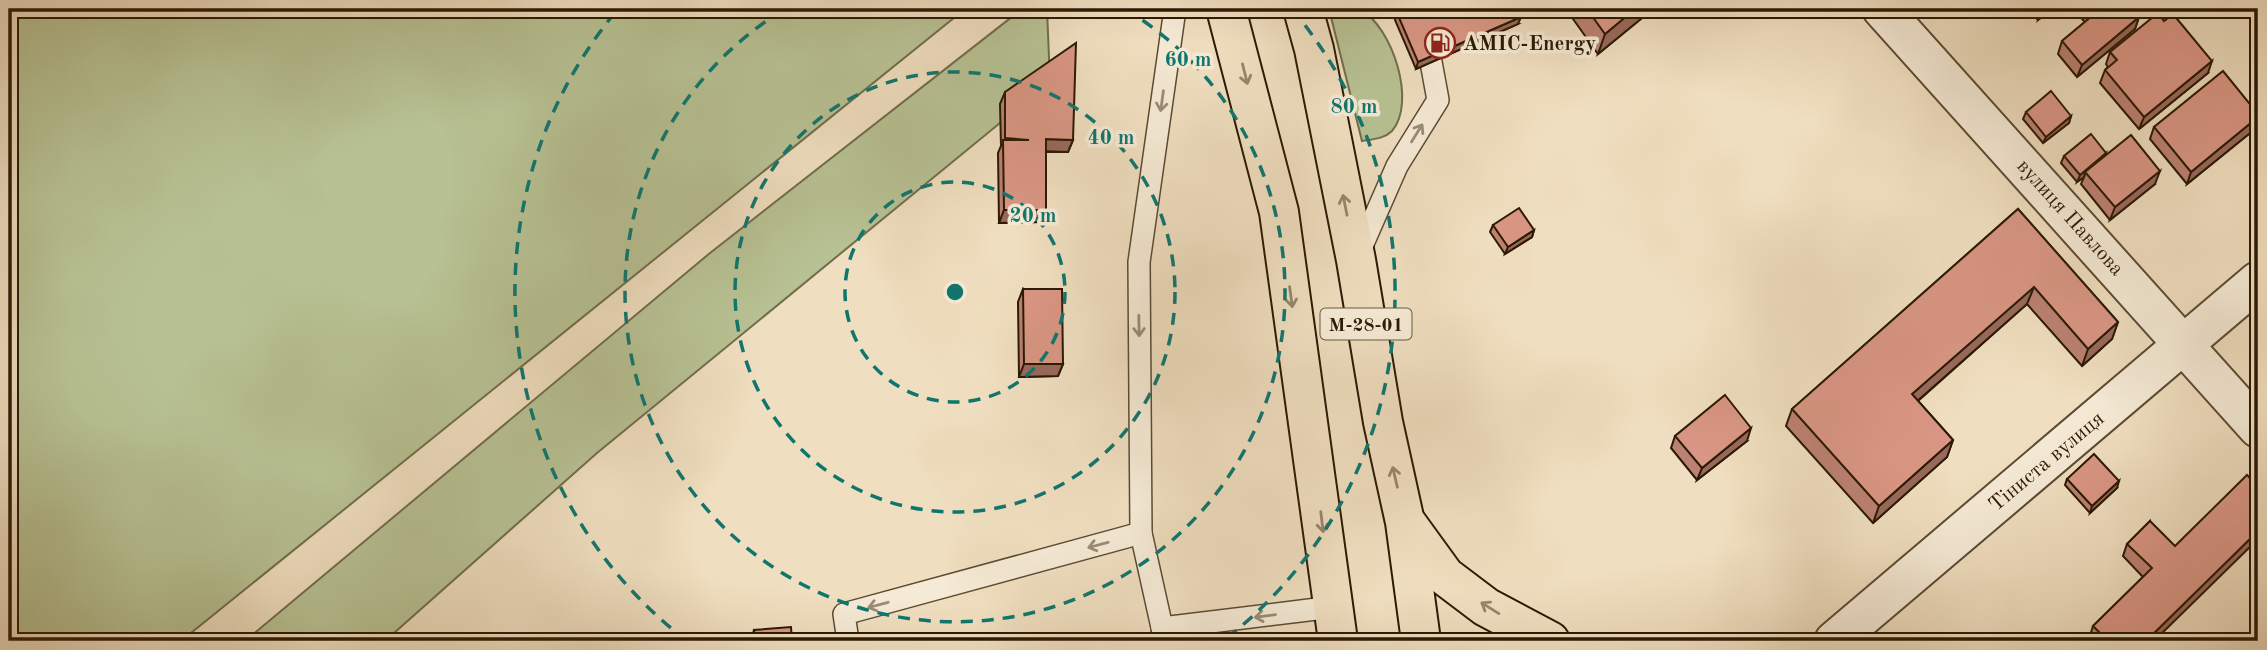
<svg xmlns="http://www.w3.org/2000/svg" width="2267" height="650" font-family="'Old Standard TT',serif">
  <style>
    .green { fill: #b7c193; stroke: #716d4c; stroke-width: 2 }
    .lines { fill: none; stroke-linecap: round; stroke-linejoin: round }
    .lane-casing { stroke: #5c4a33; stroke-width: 24 }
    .street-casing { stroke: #5c4a33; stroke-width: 42 }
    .highway-casing { stroke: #2b1904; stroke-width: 42 }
    .lane { stroke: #f5ead5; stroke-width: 21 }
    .street { stroke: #f5ead5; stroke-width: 38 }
    .highway { stroke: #efdebf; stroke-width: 38 }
    .wall { fill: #bb8172; stroke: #2b1904; stroke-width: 2 }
    .shaded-wall { fill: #98695c; stroke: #2b1904; stroke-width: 2 }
    .building { fill: #d99684; stroke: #2b1904; stroke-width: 2 }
    .oneway { stroke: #97856b }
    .oneway2 { stroke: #9a8c77 }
    .ring { fill: none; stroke: #0f766e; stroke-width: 3.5; stroke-dasharray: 12 9 }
    .labels { text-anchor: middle; stroke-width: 7; stroke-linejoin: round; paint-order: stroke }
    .shield { fill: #f5ead5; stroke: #685843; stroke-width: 2 }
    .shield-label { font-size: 19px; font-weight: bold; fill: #2b1904 }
    .poi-label { font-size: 21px; font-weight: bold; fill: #2b1904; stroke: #f5ead5; text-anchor: start }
    .street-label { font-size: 21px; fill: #2b1904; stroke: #f5ead5 }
    .centre { fill: #0f766e; stroke: #f5ead5; stroke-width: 3.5 }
    .ring-label { font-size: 21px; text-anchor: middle; font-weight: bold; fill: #0f766e; stroke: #f5ead5; stroke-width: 7; stroke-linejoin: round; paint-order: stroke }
  </style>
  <rect width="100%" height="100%" fill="#efdebf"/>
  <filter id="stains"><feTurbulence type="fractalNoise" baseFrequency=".00286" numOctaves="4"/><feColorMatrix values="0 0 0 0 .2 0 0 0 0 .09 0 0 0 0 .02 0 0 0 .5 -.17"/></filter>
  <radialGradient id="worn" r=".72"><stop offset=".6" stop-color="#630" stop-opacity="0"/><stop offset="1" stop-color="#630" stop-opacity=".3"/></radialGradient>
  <g class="green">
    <polygon points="9,9 965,9 181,641 9,641"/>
    <polygon points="1022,9 1047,9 1050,82 597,453 385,641 245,641 710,253"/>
    <path d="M1329 9C1338 9 1353 6 1361 10 1392 27 1417 102 1392 131 1384 139 1372 139 1362 141Z"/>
  </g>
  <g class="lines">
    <g class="lane-casing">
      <g id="lane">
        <polyline points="1358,255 1397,166 1438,100 1431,62"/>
        <polyline points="1141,533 1165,641"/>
        <polyline points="1162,628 1333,607"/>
        <polyline points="848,641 844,614 1141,533 1139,262 1175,9"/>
      </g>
    </g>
    <g class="street-casing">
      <g id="street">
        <polyline points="1882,9 2258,428"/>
        <polyline points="1834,641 2258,281"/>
      </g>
    </g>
    <g class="highway-casing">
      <g id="highway">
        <polyline points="1226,9 1279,212 1338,641"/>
        <polyline points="1303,9 1314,49 1356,260 1383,422 1405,522 1421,641"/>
        <polyline points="1408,525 1445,576 1486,607 1550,641"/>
      </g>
    </g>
    <use href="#lane" class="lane"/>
    <use href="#street" class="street"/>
    <use href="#highway" class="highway"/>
  </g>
  <g class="wall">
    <polygon points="1566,9 1653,9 1598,54"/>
    <polygon points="2028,9 2052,9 2038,20"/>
    <polygon points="2086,9 2133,9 2139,17 2135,29 2077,77 2058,54 2062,41 2085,22 2082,19"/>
    <polygon points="1397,13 1518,24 1416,69 1395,20"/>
    <polygon points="2110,52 2208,73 2139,129 2100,83 2105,70 2108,67 2106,64"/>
    <polygon points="1005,92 1073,140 1068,152 1046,152 1046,210 1042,222 999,223 998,153 1001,146 1000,104"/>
    <polygon points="2026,112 2071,116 2069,123 2043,143 2023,119"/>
    <polygon points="2258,114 2258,129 2256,127 2255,129 2187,184 2150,139 2154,127"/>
    <polygon points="2106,155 2155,184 2110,220 2081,184 2084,177 2077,182 2061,163 2064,156"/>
    <polygon points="2018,209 2118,322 2112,339 2082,366 2027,304 1918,401 1953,440 1947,457 1873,523 1786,426 1792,409"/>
    <polygon points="1493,225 1534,230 1532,237 1505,254 1490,232"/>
    <polygon points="1023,289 1063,364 1058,376 1019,377 1018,302"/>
    <polygon points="1675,436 1747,441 1697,480 1671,448"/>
    <polygon points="2067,479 2117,488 2090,513 2065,485"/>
    <polygon points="2150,521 2154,641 2091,641 2089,639 2093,626 2143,577 2123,556 2127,544"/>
    <polygon points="754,630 792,641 752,641 752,637"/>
  </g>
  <g class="shaded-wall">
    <polygon points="1635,9 1653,9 1598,54 1605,34"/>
    <polygon points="2042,9 2052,9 2038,20"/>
    <polygon points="1521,17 1518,24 1416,69 1418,62"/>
    <polygon points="2139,17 2135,29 2077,77 2082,65"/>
    <polygon points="2212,61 2208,73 2139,129 2144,117"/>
    <polygon points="2071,116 2069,123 2043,143 2046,137"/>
    <polygon points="2258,117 2255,129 2187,184 2191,172"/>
    <polygon points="1046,139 1073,140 1068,152 1041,151"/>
    <polygon points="2106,153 2104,160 2085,172 2084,177 2077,182 2080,175"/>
    <polygon points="2160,171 2155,184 2110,220 2115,207"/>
    <polygon points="1004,210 1046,210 1042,222 999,223"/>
    <polygon points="1534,230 1532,237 1505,254 1508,247"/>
    <polygon points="2034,287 2027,304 1906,411 1912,394"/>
    <polygon points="2118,322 2112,339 2082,366 2088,349"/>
    <polygon points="1024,364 1063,364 1058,376 1019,377"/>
    <polygon points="1751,428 1747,441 1697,480 1702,468"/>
    <polygon points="1953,440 1947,457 1873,523 1879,506"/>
    <polygon points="2119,481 2117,488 2090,513 2092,506"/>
    <polygon points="2258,531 2258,539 2154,641 2146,641"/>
  </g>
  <g class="building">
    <polygon points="1408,9 1517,9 1521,17 1418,62 1397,13"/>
    <polygon points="1587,9 1635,9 1605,34"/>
    <polygon points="2088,9 2133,9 2139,17 2082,65 2062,41 2093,15"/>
    <polygon points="2158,13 2164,21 2173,14 2212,61 2144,117 2105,70 2117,60 2110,52"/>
    <polygon points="1076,43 1073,140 1046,139 1046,210 1004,210 1003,140 1029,140 1005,138 1005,92"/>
    <polygon points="2223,71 2258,114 2258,117 2191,172 2154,127"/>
    <polygon points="2051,91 2071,116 2046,137 2026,112"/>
    <polygon points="2091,134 2106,153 2080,175 2064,156"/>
    <polygon points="2131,135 2160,171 2115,207 2085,172"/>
    <polygon points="1519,208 1534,230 1508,247 1493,225"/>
    <polygon points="2018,209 2118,322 2088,349 2034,287 1912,394 1953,440 1879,506 1792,409"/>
    <polygon points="1023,289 1062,289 1063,364 1024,364"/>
    <polygon points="1725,395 1751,428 1702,468 1675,436"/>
    <polygon points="2094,454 2119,481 2092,506 2067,479"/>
    <polygon points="2247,475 2258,486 2258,531 2146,641 2108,641 2093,626 2152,568 2127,544 2150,521 2175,546"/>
    <polygon points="791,627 792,641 755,641 754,630"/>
  </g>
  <defs><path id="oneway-shaft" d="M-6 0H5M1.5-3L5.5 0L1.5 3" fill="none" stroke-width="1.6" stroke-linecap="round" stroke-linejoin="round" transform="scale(1.75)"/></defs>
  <g class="oneway">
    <use href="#oneway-shaft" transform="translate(1245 74) rotate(76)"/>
    <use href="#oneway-shaft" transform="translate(1345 205) rotate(-101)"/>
    <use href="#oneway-shaft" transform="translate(1291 297) rotate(82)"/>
    <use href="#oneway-shaft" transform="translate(1395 477) rotate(-103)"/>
    <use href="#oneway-shaft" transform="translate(1322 522) rotate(83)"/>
    <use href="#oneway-shaft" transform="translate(1490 608) rotate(-148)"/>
  </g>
  <g class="oneway2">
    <use href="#oneway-shaft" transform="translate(1162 101) rotate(98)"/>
    <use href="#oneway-shaft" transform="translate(1417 133) rotate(-58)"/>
    <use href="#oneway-shaft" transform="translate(1139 326) rotate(89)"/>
    <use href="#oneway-shaft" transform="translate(1098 545) rotate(165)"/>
    <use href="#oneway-shaft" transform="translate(878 605) rotate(165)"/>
    <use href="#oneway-shaft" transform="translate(1265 616) rotate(173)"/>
  </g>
  <g class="ring">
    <circle cx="955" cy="292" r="110"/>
    <circle cx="955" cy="292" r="220"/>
    <path d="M1125 9A330 330 0 1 1 785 9"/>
    <path d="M687 641A440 440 0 0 1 618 9M1292 9A440 440 0 0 1 1223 641"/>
  </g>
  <defs>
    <g id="fuel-ring" transform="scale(1.575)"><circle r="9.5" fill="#f5ead5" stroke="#8f2418" stroke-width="1.5"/><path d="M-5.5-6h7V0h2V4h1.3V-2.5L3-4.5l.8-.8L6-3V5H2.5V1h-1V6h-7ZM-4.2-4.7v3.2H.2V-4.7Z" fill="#8f2418"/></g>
  </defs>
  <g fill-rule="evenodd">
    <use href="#fuel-ring" x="1440" y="43"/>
  </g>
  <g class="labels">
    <rect class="shield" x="1320.5" y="308.5" width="91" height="31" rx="5"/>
    <g class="shield-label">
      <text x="1366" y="331">М-28-01</text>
    </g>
    <g class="poi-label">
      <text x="1463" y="50">AMIC-Energy</text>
    </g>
    <g class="street-label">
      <text transform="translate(2071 217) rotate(48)" y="7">вулиця Павлова</text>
      <text transform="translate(2046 461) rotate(-40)" y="7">Тіниста вулиця</text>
    </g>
  </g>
  <circle cx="955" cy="292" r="10" class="centre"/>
  <g class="ring-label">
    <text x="1188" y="66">60 m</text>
    <text x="1354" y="113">80 m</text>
    <text x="1111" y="144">40 m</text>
    <text x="1033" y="222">20 m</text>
  </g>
  <rect width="2267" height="650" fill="none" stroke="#efdebf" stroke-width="35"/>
  <rect x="10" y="10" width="2246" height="629" fill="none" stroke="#2b1904" stroke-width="3.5"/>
  <rect x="18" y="18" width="2232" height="615" fill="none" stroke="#2b1904" stroke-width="2"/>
  <rect width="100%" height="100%" filter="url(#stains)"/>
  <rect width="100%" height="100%" fill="url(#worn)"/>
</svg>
